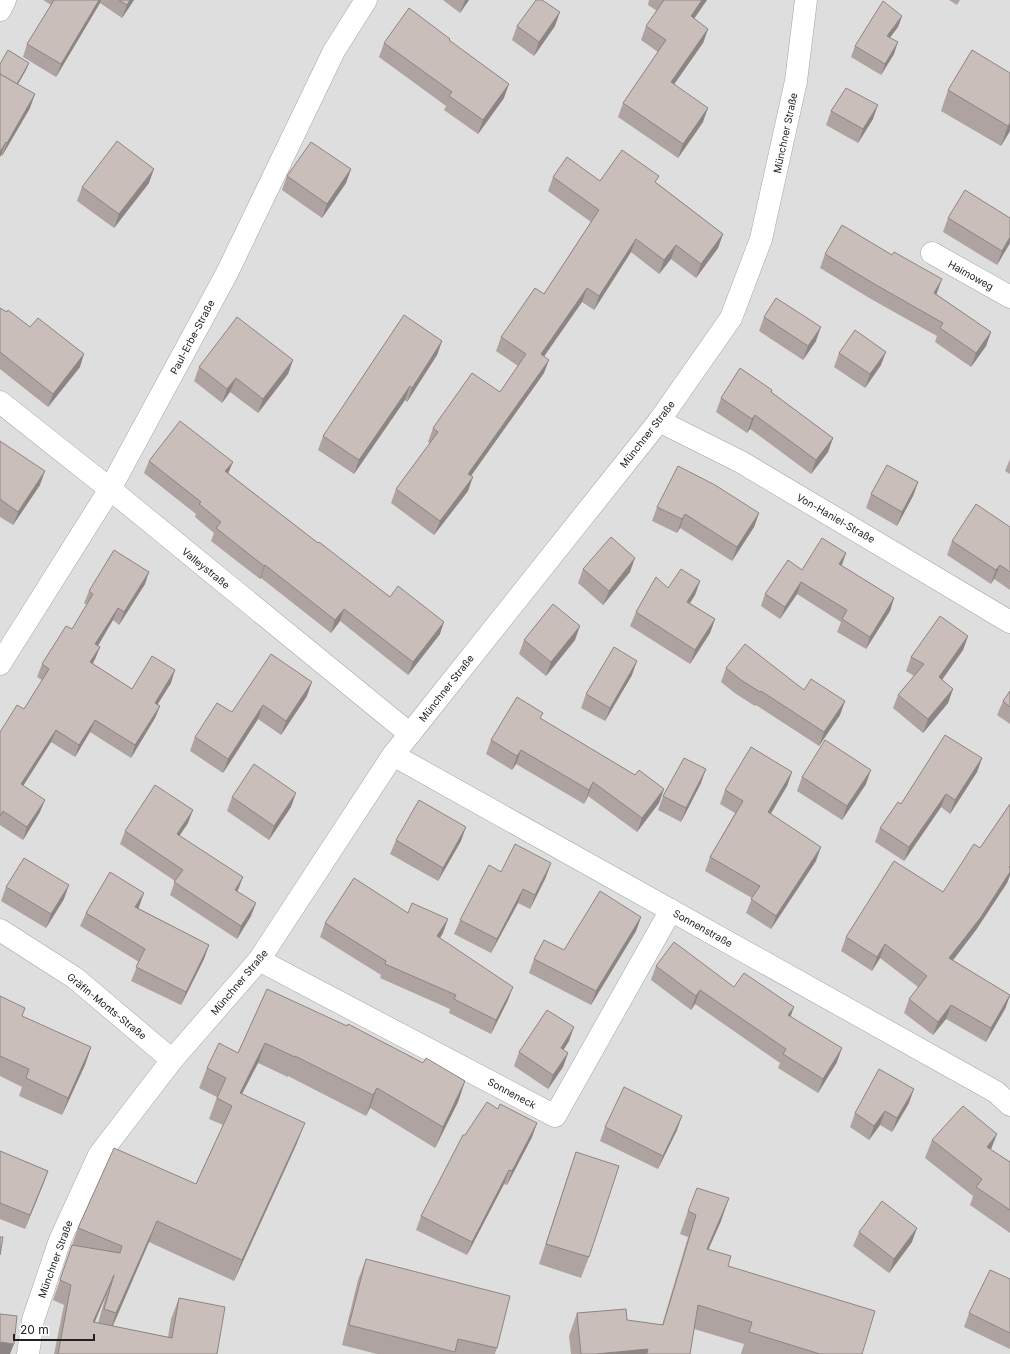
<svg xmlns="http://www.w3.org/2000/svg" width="1010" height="1354" font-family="Inter,sans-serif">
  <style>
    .residential { fill: #dfdede }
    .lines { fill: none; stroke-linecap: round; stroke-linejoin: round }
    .minor-casing { stroke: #a5a5a5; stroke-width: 23 }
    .minor { stroke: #fff; stroke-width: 22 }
    .wall { fill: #aea3a1; fill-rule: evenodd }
    .shaded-wall { fill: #8d8583 }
    .building { fill: #cabebb; stroke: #8d8583 }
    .labels { text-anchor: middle; stroke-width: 3; stroke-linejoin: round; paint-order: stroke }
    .street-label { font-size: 10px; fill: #212121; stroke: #fff }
  </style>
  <rect width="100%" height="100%" fill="#f2ede8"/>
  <rect class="residential" x="0" y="0" width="1010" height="1354"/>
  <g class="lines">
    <g class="minor-casing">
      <g id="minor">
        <polyline points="0,10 5,0"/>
        <polyline points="932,253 1010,297"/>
        <polyline points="0,402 110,489 410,734"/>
        <polyline points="659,421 741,462 1010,622"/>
        <polyline points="0,664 110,489 227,273 334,51 366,0"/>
        <polyline points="393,755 996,1092 1010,1105"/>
        <polyline points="0,930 75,978 172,1060"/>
        <polyline points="259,960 555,1116 671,910"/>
        <polyline points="28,1354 33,1320 60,1240 99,1155 172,1060 259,960 393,755 659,421 731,318 761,239 796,81 806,0"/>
      </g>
    </g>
    <use href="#minor" class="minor"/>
  </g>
  <g class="wall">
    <polygon points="43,0 134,0 122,18 100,3 56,77 23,57 27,44 51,5"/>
    <polygon points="443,0 469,0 460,13"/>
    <polygon points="649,0 707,0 694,19 708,29 703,43 674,84 703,122 678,158 618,117 623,103 658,52 641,40 646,26 657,11 648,5"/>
    <polygon points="949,0 960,0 957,5"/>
    <polygon points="902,16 898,27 890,37 894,54 881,75 851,57 855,46"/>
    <polygon points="517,26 555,26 534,56 512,40"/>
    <polygon points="450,39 450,41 504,98 478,134 444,110 446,106 379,57 384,43"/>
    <polygon points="29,63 26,70 18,84 30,108 2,156 1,155 0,157 0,64"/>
    <polygon points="1010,73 1010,131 1001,146 941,111 948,90"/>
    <polygon points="831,111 873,119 858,143 826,125"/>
    <polygon points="351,169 346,183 322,218 282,190 287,176"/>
    <polygon points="553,177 600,181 657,183 723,234 718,248 696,278 671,259 659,274 631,252 594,310 582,302 544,356 544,373 471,476 468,491 434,535 391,503 396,489 430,443 428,442 433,428 500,392 518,366 496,351 501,337 544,294 591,222 548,191"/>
    <polygon points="149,183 114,228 77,201 82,187"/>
    <polygon points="948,218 1010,243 997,265 943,232"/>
    <polygon points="825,254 936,294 991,332 986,346 971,367 935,342 937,336 871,299 820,268"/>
    <polygon points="0,308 80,367 48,407 0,369"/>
    <polygon points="764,317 816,341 803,360 759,331"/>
    <polygon points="442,341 437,355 407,402 405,400 354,474 318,450 323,436"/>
    <polygon points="839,353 881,365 865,388 834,367"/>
    <polygon points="293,360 288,374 258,413 230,392 222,403 194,381 199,367"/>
    <polygon points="772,390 771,392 833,438 828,452 811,474 750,429 747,433 716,412 721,398"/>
    <polygon points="0,441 40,485 13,525 0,517"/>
    <polygon points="1010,459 1010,474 1005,471"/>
    <polygon points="149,461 228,473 318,543 440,634 408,675 340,621 331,633 261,578 260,579 211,541 214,533 195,517 196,514 144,473"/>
    <polygon points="918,482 913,496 897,526 866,508 871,494"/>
    <polygon points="657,507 759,513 754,527 732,561 680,528 677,533 652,521"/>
    <polygon points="1010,527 1010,590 994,579 991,584 947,555 952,541"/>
    <polygon points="846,553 842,566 894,598 890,611 866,649 837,632 841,622 797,594 780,619 761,606 765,594 802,570"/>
    <polygon points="583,569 630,572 603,605 578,583"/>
    <polygon points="700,581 695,595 690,603 715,619 710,633 690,664 630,626 636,612 668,588"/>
    <polygon points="145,584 119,625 113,620 98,646 100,647 95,659 93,664 132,689 171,683 157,704 160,706 155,718 131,758 90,732 75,757 51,742 23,786 40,812 23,840 0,825 0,732 24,709 42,680 37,677 42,664 72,629 87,605 84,603 89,591"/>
    <polygon points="968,636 963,650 942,680 953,689 948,703 923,733 893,708 898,695 914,676 906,671 911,657"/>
    <polygon points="524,640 575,640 546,676 519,654"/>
    <polygon points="726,668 804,690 845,701 840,715 819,746 756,705 755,706 736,694 721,682"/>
    <polygon points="632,675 605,721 581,708 586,694"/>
    <polygon points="1010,691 1010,724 997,715 1003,701"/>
    <polygon points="307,696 281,735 258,719 223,773 190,751 195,737 232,712"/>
    <polygon points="541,719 635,775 664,789 659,803 637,832 588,796 584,804 516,764 512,770 486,754 491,740"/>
    <polygon points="982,758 977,772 950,814 941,807 904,861 875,842 880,828 901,804"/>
    <polygon points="792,772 787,786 771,814 816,861 771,929 746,913 752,898 705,871 710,857 735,813 720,804 725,790"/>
    <polygon points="802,777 866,784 842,820 797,791"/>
    <polygon points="701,783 681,822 658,810 663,796"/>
    <polygon points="232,797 291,807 269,840 227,811"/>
    <polygon points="1010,804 1010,875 1007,883 976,930 953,960 1010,996 1005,1009 986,1042 946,1019 933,1035 904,1013 909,999 918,987 880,958 872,971 841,951 846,937 943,892 980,848"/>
    <polygon points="188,823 179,836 243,877 237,891 251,916 237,939 170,895 175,881 120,844 125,831"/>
    <polygon points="396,840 461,841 438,881 390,854"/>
    <polygon points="501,872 546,877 530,909 518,903 491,953 454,934 460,920"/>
    <polygon points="6,887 64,899 46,928 1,901"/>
    <polygon points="139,907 138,908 209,945 204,959 181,1005 131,981 139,962 80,926 86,913"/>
    <polygon points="408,913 443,933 440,938 508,1000 491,1034 449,1013 450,1009 380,978 381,975 320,937 325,923"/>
    <polygon points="641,917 636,931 591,1005 529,973 534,959 564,950"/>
    <polygon points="656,966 734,987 790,1017 837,1062 818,1093 778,1068 780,1063 695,1004 691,1010 651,980"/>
    <path d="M267 989 423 1063 465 1081 458 1102 435 1148 370 1108 366 1116 288 1076V1077L258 1063 242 1094 297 1143 234 1281 149 1242 113 1326 168 1337 171 1319 179 1298 217 1354H54L64 1305 53 1300 78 1228 196 1184 223 1125 209 1119 217 1097 199 1088 207 1068 238 1053ZM106 1295 98 1323 95 1322Z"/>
    <polygon points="0,996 22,1017 91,1047 85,1065 62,1115 19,1096 22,1087 0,1076"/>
    <polygon points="569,1041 563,1050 568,1053 563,1067 548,1089 514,1066 519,1052"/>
    <polygon points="909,1103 892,1132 880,1125 869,1140 850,1127 855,1113"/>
    <polygon points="498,1109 537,1123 532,1137 507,1185 504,1184 467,1255 416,1230 421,1216 465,1135"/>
    <polygon points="605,1127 677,1130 658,1169 600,1141"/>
    <polygon points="932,1140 991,1150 1010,1162 1010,1233 970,1205 973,1196 925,1158"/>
    <polygon points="0,1151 48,1171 25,1229 0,1219"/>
    <polygon points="576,1152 589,1257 581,1278 539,1264 569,1172"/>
    <polygon points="688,1211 721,1221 708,1249 728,1266 862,1354 741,1354 744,1344 694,1329 690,1354 571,1354 569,1336 577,1313 627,1320 662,1325 688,1237 680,1234"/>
    <polygon points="859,1232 912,1242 889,1273 853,1246"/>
    <polygon points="366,1259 497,1348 495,1354 377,1354 342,1345 358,1280"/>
    <polygon points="1010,1279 1010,1349 964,1327 969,1313"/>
  </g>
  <g class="shaded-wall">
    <polygon points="99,0 101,0 100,3 56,77 61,64"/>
    <polygon points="130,0 134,0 122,18 127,5"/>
    <polygon points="465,0 469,0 460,13"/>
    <polygon points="702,0 707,0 686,30 691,16"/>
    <polygon points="560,12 555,26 534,56 539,42"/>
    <polygon points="902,16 898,27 883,47 887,36"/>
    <polygon points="708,29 703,43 666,96 671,82"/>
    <polygon points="898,42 894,54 881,75 885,64"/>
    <polygon points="29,63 26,70 14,91 16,84"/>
    <polygon points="509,84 504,98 478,134 483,120"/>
    <polygon points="35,94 30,108 2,156 7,143"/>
    <polygon points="878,105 873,119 858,143 863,129"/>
    <polygon points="708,108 703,122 678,158 683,144"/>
    <polygon points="1010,123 1010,131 1001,146 1008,126"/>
    <polygon points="6,142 1,155 0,157 0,152"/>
    <polygon points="154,169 149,183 114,228 119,214"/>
    <polygon points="351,169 346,183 322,218 327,204"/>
    <polygon points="723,234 718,248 696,278 701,264"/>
    <polygon points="1010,237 1010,243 997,265 1002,251"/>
    <polygon points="636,239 631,252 594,310 599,296"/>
    <polygon points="676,245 671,259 659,274 664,260"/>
    <polygon points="942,279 937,293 929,307 934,293"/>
    <polygon points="587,288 582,302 536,368 541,354"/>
    <polygon points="821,327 816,341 803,360 808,346"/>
    <polygon points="991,332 986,346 971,367 976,353"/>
    <polygon points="442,341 437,355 407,402 412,388"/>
    <polygon points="886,352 881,365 865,388 870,374"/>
    <polygon points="84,354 80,367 48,407 53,394"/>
    <polygon points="293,360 288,374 258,413 263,399"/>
    <polygon points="549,360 544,373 463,487 468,474"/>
    <polygon points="236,378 230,392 222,403 227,389"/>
    <polygon points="410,386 405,400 354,474 359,460"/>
    <polygon points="755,415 750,429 747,433 752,419"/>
    <polygon points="833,438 828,452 811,474 816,460"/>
    <polygon points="233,462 228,474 225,471"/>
    <polygon points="45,471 40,485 13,525 18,512"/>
    <polygon points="473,477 468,491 434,535 440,521"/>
    <polygon points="918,482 913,496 897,526 902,512"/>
    <polygon points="759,513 754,527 732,561 737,547"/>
    <polygon points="685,514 680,528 677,533 682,519"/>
    <polygon points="846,553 841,566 839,564"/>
    <polygon points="635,558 630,572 603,605 609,591"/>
    <polygon points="265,565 261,578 260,579 264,566"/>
    <polygon points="1000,565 994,579 991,584 996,570"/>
    <polygon points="149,572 145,584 119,625 124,612"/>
    <polygon points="700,581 695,595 682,615 687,602"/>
    <polygon points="801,582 797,594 780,619 785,607"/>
    <polygon points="894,598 890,611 866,649 870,637"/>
    <polygon points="118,608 113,620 91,657 95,644"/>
    <polygon points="344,609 340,621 331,633 335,620"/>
    <polygon points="715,619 710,633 690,664 695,650"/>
    <polygon points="444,622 440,634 408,675 413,662"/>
    <polygon points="580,626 575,640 546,676 551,662"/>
    <polygon points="968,636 963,650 934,691 939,677"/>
    <polygon points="100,647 95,659 86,674 90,662"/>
    <polygon points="637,661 632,675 605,721 610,708"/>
    <polygon points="175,670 171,683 151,715 155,703"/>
    <polygon points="312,682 307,696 281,735 286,721"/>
    <polygon points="953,689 948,703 923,733 928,719"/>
    <polygon points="845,701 840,715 819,746 824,732"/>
    <polygon points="263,705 258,719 223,773 228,759"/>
    <polygon points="160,706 155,718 131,758 135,745"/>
    <polygon points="95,720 90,732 75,757 79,745"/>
    <polygon points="56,730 51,742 16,797 21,784"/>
    <polygon points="521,750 516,764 512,770 517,756"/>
    <polygon points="982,758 977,772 950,814 955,800"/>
    <polygon points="706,769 701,783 681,822 686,808"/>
    <polygon points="871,770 866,784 842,820 847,806"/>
    <polygon points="792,772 787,786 763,826 768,812"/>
    <polygon points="593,782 588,796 584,804 589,790"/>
    <polygon points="664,789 659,803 637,832 642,818"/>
    <polygon points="296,793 291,807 269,840 274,826"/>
    <polygon points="946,794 941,807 904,861 909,847"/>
    <polygon points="45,800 40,812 23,840 27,827"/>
    <polygon points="193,810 188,823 172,847 177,834"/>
    <polygon points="466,827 461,841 438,881 443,868"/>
    <polygon points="821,847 816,861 771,929 776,916"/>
    <polygon points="551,863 546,877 530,909 535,895"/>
    <polygon points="1010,866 1010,875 1007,883 976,930 944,972 949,958"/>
    <polygon points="243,877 238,890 230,903 235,890"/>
    <polygon points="69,885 64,899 46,928 51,914"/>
    <polygon points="523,889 518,903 491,953 497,939"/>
    <polygon points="144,893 139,907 130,921 135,907"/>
    <polygon points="256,903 251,916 237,939 241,926"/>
    <polygon points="641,917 636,931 591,1005 596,991"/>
    <polygon points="448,919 443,933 432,950 437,936"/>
    <polygon points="885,944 880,958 872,971 877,957"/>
    <polygon points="209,945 204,959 181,1005 186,992"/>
    <polygon points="513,987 508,1000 491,1034 496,1020"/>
    <polygon points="700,990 695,1004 691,1010 696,996"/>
    <polygon points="1010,995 1005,1009 986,1042 991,1028"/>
    <polygon points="951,1005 946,1019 933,1035 938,1022"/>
    <polygon points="794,1007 789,1021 788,1015"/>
    <polygon points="574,1027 569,1041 556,1062 561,1048"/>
    <polygon points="265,1043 258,1063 232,1113 240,1093"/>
    <polygon points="91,1047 85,1065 62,1115 68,1098"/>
    <polygon points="842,1048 837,1062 818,1093 823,1079"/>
    <polygon points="568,1053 563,1067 548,1089 553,1075"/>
    <polygon points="465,1081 458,1102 435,1148 443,1127"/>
    <polygon points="377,1088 370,1108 366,1116 373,1095"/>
    <polygon points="914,1089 909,1103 892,1132 897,1118"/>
    <polygon points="885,1111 880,1125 869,1140 874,1126"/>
    <polygon points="682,1116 677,1130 658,1169 663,1156"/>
    <polygon points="305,1123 297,1143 234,1281 242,1260"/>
    <polygon points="537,1123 532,1137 507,1185 512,1171"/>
    <polygon points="997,1134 990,1152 987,1147"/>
    <polygon points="509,1170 504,1184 467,1255 472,1242"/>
    <polygon points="48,1171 43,1185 25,1229 30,1215"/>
    <polygon points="729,1198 721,1221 699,1271 707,1249"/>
    <polygon points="157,1221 149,1242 109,1334 116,1313"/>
    <polygon points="917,1228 912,1242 889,1273 894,1259"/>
    <polygon points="114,1275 106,1295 86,1342 93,1322"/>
    <polygon points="0,1342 14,1344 10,1354 0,1354"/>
    <polygon points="648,1349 646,1354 596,1354"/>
  </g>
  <g class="building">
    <polygon points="54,0 99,0 61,64 27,44"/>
    <polygon points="119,0 130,0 127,5"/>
    <polygon points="536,0 542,0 560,12 539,42 517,26"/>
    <polygon points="664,0 702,0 691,16 708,29 671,82 708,108 683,144 623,103 666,40 646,26"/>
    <polygon points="883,1 902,16 887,36 898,42 885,64 855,46"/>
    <polygon points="409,8 450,39 449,40 509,84 483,120 449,96 452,92 384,43"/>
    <polygon points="8,50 29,63 17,84 0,74 0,64"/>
    <polygon points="972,50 1010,73 1010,123 1008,126 948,90"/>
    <polygon points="0,74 35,94 7,143 6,142 0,152"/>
    <polygon points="846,88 878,105 863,129 831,111"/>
    <polygon points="117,141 154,169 119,214 82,187"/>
    <polygon points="311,142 351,169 327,204 287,176"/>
    <polygon points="622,150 659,176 655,182 723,234 701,264 676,245 664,260 636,239 599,296 587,288 541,354 549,360 468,474 473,477 440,521 396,489 438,432 433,428 472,373 500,392 526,354 501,337 535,288 544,294 599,210 553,177 567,157 600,181"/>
    <polygon points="965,190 1010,218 1010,237 1002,251 948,218"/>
    <polygon points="842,225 892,255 894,252 942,279 934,293 991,332 976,353 940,328 943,323 876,285 825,254"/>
    <polygon points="776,298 821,327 808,346 764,317"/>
    <polygon points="0,308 7,312 8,310 30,327 38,318 84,354 53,394 0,352"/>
    <polygon points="404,315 442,341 412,388 410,386 359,460 323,436"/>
    <polygon points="237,317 293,360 263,399 236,378 227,389 199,367"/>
    <polygon points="855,330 886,352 870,374 839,353"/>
    <polygon points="740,368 772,390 771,392 833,438 816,460 755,415 752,419 721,398"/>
    <polygon points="180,421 233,462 225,471 318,543 319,542 390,597 398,586 444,622 413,662 344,609 335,620 265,565 264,566 216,528 221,522 199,504 201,502 149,461"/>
    <polygon points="0,441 45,471 18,512 0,499"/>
    <polygon points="887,465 918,482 902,512 871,494"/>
    <polygon points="678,466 715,485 759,513 737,547 685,514 682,519 657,507"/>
    <polygon points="976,504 1010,527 1010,572 1000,565 996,570 952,541"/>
    <polygon points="611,537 635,558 609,591 583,569"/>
    <polygon points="822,538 846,553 839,564 894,598 870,637 842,619 847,610 801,582 785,607 765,594 788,560 802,570"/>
    <polygon points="114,550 149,572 124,612 118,608 95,644 100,647 90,662 132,689 152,656 175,670 155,703 160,706 135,745 95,720 79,745 56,730 21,784 45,800 27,827 3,811 0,816 0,732 17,705 24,709 49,669 42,664 66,626 72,629 93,594 89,591"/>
    <polygon points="681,569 700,581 687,602 715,619 695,650 636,612 656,577 668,588"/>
    <polygon points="553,604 580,626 551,662 524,640"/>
    <polygon points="940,616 968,636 939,677 953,689 928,719 898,695 924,664 911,657"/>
    <polygon points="745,644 804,690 811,679 845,701 824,732 761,691 760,692 741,680 726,668"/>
    <polygon points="614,647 637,661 610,708 586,694"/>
    <polygon points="271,654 312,682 286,721 263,705 228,759 195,737 217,703 232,712"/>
    <polygon points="1010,691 1010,707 1003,701"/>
    <polygon points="517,697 543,713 540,718 635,775 639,770 664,789 642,818 593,782 589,790 521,750 517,756 491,740"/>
    <polygon points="945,735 982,758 955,800 946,794 909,847 880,828 898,802 901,804"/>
    <polygon points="825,740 871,770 847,806 802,777"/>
    <polygon points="751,747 792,772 768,812 821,847 776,916 751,899 760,886 710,857 743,801 725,790"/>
    <polygon points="684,758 706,769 686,808 663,796"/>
    <polygon points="254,764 296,793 274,826 232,797"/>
    <polygon points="155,785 193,810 177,834 243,877 235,890 256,903 241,926 174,882 183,870 125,831"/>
    <polygon points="419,800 466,827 443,868 396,840"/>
    <polygon points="1010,804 1010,866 1009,867 1010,868 1010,872 981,917 949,958 1010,995 991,1028 951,1005 938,1022 909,999 927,976 885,944 877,957 846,937 894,861 943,892 974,844 980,848"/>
    <polygon points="515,844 551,863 535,895 523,889 497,939 460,920 489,865 501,872"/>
    <polygon points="24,858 69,885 51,914 6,887"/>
    <polygon points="110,872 144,893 135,907 209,945 186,992 136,967 145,949 86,913"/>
    <polygon points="354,878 408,913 412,903 448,919 437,936 513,987 496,1020 454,999 456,995 385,964 386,961 325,923"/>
    <polygon points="600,891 641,917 596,991 534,959 544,940 564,950"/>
    <polygon points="674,942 734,987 744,973 794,1007 788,1015 842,1048 823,1079 783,1054 786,1049 700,990 696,996 656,966"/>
    <polygon points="267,989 347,1026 348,1024 423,1063 426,1058 465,1081 443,1127 377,1088 373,1095 295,1056 295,1057 265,1043 240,1093 305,1123 242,1260 157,1221 116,1313 104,1309 114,1275 93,1322 172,1338 179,1298 225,1307 217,1354 58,1354 71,1285 60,1280 72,1245 120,1253 122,1246 78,1228 114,1148 196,1184 232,1106 217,1098 226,1078 207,1068 219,1043 238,1053"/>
    <polygon points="0,996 25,1008 22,1016 91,1047 68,1098 26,1078 29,1069 0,1056"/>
    <polygon points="547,1010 574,1027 561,1048 568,1053 553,1075 519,1052"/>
    <polygon points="879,1069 914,1089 897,1118 885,1111 874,1126 855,1113"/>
    <polygon points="624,1087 682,1116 663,1156 605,1127"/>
    <polygon points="487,1102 498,1109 500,1104 537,1123 512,1171 509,1170 472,1242 421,1216 463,1135 465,1135"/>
    <polygon points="963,1106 997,1134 987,1147 1010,1162 1010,1210 976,1187 982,1179 932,1140"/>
    <polygon points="0,1151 48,1171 30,1215 0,1203"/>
    <polygon points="576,1152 619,1166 589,1257 546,1244"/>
    <polygon points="697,1188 729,1198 707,1249 731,1256 728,1266 875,1311 862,1354 820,1354 749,1332 752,1322 698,1305 690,1354 647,1354 648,1349 596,1354 581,1354 577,1313 626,1309 627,1320 663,1325 696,1215 688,1211"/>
    <polygon points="882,1201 917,1228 894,1259 859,1232"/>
    <polygon points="0,1237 3,1237 0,1255"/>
    <polygon points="366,1259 510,1296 497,1348 458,1339 455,1352 349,1325"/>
    <polygon points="990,1270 1010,1279 1010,1333 969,1313"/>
    <polygon points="0,1314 17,1316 14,1344 0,1342"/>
  </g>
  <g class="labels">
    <g class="street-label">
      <text transform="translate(785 133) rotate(-78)" y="4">Münchner Straße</text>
      <text transform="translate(971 275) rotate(29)" y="4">Haimoweg</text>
      <text transform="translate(192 337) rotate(-62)" y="4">Paul-Erbe-Straße</text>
      <text transform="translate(647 434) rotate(-52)" y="4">Münchner Straße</text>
      <text transform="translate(836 518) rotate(30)" y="4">Von-Haniel-Straße</text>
      <text transform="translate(206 568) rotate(39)" y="4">Valleystraße</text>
      <text transform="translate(446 688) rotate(-52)" y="4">Münchner Straße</text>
      <text transform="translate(703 928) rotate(29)" y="4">Sonnenstraße</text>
      <text transform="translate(239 982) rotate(-50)" y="4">Münchner Straße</text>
      <text transform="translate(107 1006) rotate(39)" y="4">Gräfin-Monts-Straße</text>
      <text transform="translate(512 1093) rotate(28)" y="4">Sonneneck</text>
      <text transform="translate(55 1259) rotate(-70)" y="4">Münchner Straße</text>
    </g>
  </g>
  <path d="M14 1334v6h80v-6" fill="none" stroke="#212121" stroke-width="2"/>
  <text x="20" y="1334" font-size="12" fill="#212121" stroke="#ffffff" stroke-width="3" paint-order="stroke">20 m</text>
</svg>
